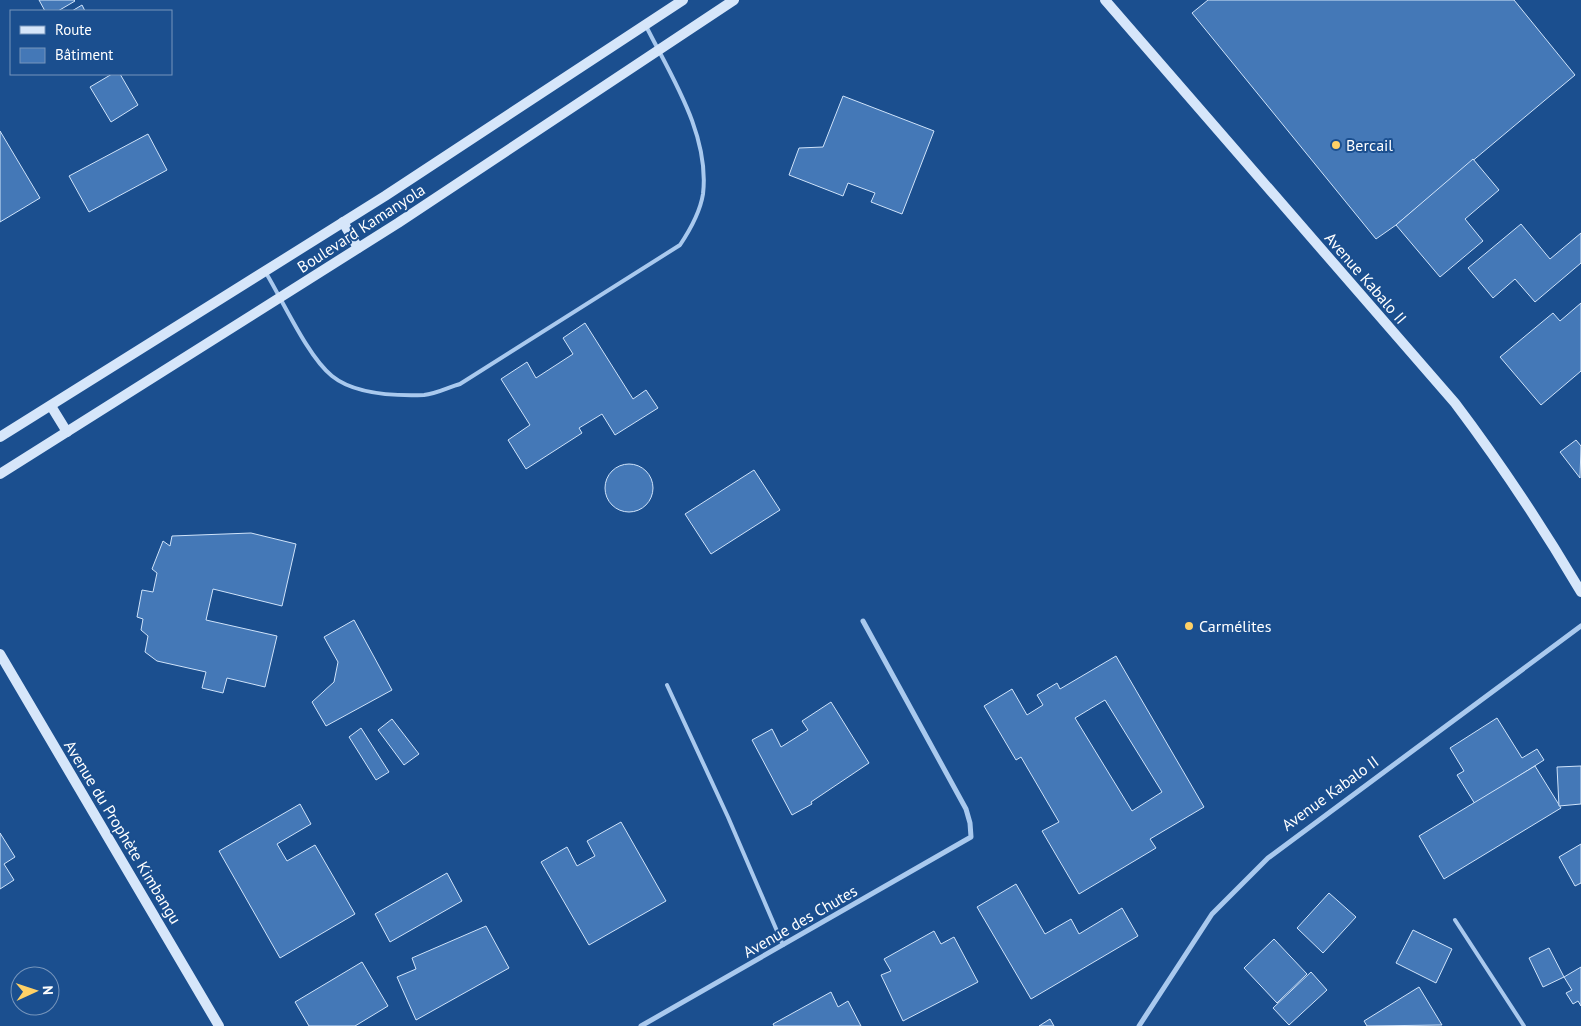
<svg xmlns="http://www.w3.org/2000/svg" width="1581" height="1026" font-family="'PT Sans',sans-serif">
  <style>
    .building { fill: #4478b7; stroke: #cfe3fa; fill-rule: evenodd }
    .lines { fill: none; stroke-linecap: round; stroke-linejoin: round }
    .lane { stroke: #a9c9ee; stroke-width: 4 }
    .street { stroke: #a9c9ee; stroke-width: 5 }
    .secondary { stroke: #d6e6fa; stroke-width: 10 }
    .poi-dot { fill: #ffd166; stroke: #1b4f8f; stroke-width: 2 }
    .labels { text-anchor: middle; stroke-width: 4; stroke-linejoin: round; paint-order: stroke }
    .poi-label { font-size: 16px; fill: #fff; stroke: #1b4f8f; text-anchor: start }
    .street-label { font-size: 16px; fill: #fff; stroke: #1b4f8f }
  </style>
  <rect width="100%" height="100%" fill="#1b4f8f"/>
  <g class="building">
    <polygon points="39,0 74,0 75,1 58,11 45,11"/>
    <polygon points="1208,0 1514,0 1575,75 1396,225 1376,239 1192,13"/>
    <polygon points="82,5 85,11 72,11"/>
    <polygon points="112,74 120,74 138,105 111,122 90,87"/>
    <polygon points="843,96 934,131 902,214 871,202 875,193 848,183 843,196 789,175 799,148 823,147"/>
    <polygon points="0,131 40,198 0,222"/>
    <polygon points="148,134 167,170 89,212 69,176"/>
    <polygon points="1473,159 1499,190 1465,219 1483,241 1440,277 1396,225"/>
    <polygon points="1521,224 1550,259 1581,233 1581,263 1535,302 1515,279 1493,298 1468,268"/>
    <polygon points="1581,303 1581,371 1541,405 1500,357 1553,313 1560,321"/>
    <polygon points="585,323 633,399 646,390 658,408 615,435 602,414 579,428 582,433 526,469 508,440 530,425 501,379 527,362 536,378 573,354 563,338"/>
    <polygon points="1576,440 1581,446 1580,478 1560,452"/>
    <circle cx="629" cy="488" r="24"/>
    <polygon points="754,470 780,510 711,554 685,514"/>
    <polygon points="251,533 296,544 282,606 213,589 206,620 277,636 265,687 227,678 223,693 202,688 206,672 157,661 145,652 148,636 141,630 143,619 137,617 142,590 153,592 157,573 152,569 163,541 170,546 172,536"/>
    <polygon points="354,620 392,690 326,726 312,702 334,682 338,662 324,637"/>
    <path d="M1116 656 1204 807 1150 839 1156 848 1079 894 1042 831 1059 822 1021 757 1016 760 984 706 1012 689 1027 715 1043 705 1037 695 1057 683 1060 689ZM1105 700 1162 792 1132 811 1075 718Z"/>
    <polygon points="831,702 869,763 811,802 812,804 792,815 752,740 772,729 781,747 808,730 802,721"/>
    <polygon points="1497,718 1522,758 1537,749 1544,760 1475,804 1457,775 1464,771 1450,748"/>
    <polygon points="392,719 419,754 404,765 378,730"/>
    <polygon points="361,728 389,772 376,780 349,737"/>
    <polygon points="1535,766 1561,808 1444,879 1419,836"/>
    <polygon points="1581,766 1581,804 1559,806 1557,767"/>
    <polygon points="300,804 311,824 277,844 287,861 315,845 355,914 280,958 219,851"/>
    <polygon points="621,822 666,901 589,945 541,862 567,847 577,866 595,856 587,841"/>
    <polygon points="0,833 15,857 4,864 14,880 0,889"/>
    <polygon points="1581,844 1581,883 1575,886 1559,857"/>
    <polygon points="447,873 462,901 390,942 375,914"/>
    <polygon points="1016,884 1045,934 1071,919 1079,934 1122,908 1138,936 1031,999 977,907"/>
    <polygon points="1329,893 1356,917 1323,953 1297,928"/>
    <polygon points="486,926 509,968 416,1020 397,977 416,969 412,958"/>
    <polygon points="1413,930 1452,949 1436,983 1396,963"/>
    <polygon points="934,931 941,944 954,937 978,982 903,1021 881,975 891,971 884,959"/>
    <polygon points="1274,939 1307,974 1277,1003 1244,968"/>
    <polygon points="1549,948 1564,977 1543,987 1529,958"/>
    <polygon points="362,962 388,1006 355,1026 309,1026 295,1002"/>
    <polygon points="1581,967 1581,1006 1578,1001 1573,1004 1566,993 1572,990 1564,977"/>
    <polygon points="1311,972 1327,990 1289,1025 1273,1008"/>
    <polygon points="1419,987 1442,1025 1367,1026 1364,1021"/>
    <polygon points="831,992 838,1007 848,1001 861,1026 774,1026 773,1024"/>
    <polygon points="1050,1019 1054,1026 1039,1026"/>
  </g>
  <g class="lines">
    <g class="lane">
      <path d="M266 273C283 301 308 357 332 376 354 394 396 396 424 395 436 394 449 387 460 384L680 245C690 230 700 213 703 194 710 135 671 76 646 26"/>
      <polyline points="667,685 728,817 783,945"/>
      <polyline points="1455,920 1524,1026"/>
    </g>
    <g class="street">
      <polyline points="641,1026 971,837 970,823 966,809 863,621"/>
      <polyline points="1139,1026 1212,914 1268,858 1581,626"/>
    </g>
    <g class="secondary">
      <path d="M1105 0 1455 403C1501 464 1542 526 1581 592"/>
      <polyline points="343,222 358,248"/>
      <polyline points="51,406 67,432"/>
      <polyline points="0,437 385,196 683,0"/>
      <polyline points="0,474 398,223 734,0"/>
      <polyline points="0,654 219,1026"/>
    </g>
  </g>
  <g class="poi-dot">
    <circle cx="1336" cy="145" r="5"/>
    <circle cx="1189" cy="626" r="5"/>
  </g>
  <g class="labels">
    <g class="poi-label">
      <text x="1346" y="151">Bercail</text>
      <text x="1199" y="632">Carmélites</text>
    </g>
    <g class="street-label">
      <text transform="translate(361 228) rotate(-33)" y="6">Boulevard Kamanyola</text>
      <text transform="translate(1366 278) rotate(49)" y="6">Avenue Kabalo II</text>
      <text transform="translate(1330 793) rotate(-36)" y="6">Avenue Kabalo II</text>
      <text transform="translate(123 832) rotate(59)" y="6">Avenue du Prophète Kimbangu</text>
      <text transform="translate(800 921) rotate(-30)" y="6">Avenue des Chutes</text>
    </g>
  </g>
  <rect x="10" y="10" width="162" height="65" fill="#1b4f8f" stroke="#7695bc"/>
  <rect x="20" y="26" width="25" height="8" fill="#d6e6fa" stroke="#7695bc"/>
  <text x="55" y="35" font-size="15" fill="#ffffff">Route</text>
  <rect x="20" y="48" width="25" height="15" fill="#4478b7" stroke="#7695bc"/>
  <text x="55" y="60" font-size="15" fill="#ffffff">Bâtiment</text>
  <g transform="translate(35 991) rotate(87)"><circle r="24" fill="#1b4f8f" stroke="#7695bc"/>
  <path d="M0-4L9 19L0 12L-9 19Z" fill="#ffd166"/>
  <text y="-8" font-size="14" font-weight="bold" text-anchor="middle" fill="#ffffff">N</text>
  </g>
</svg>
